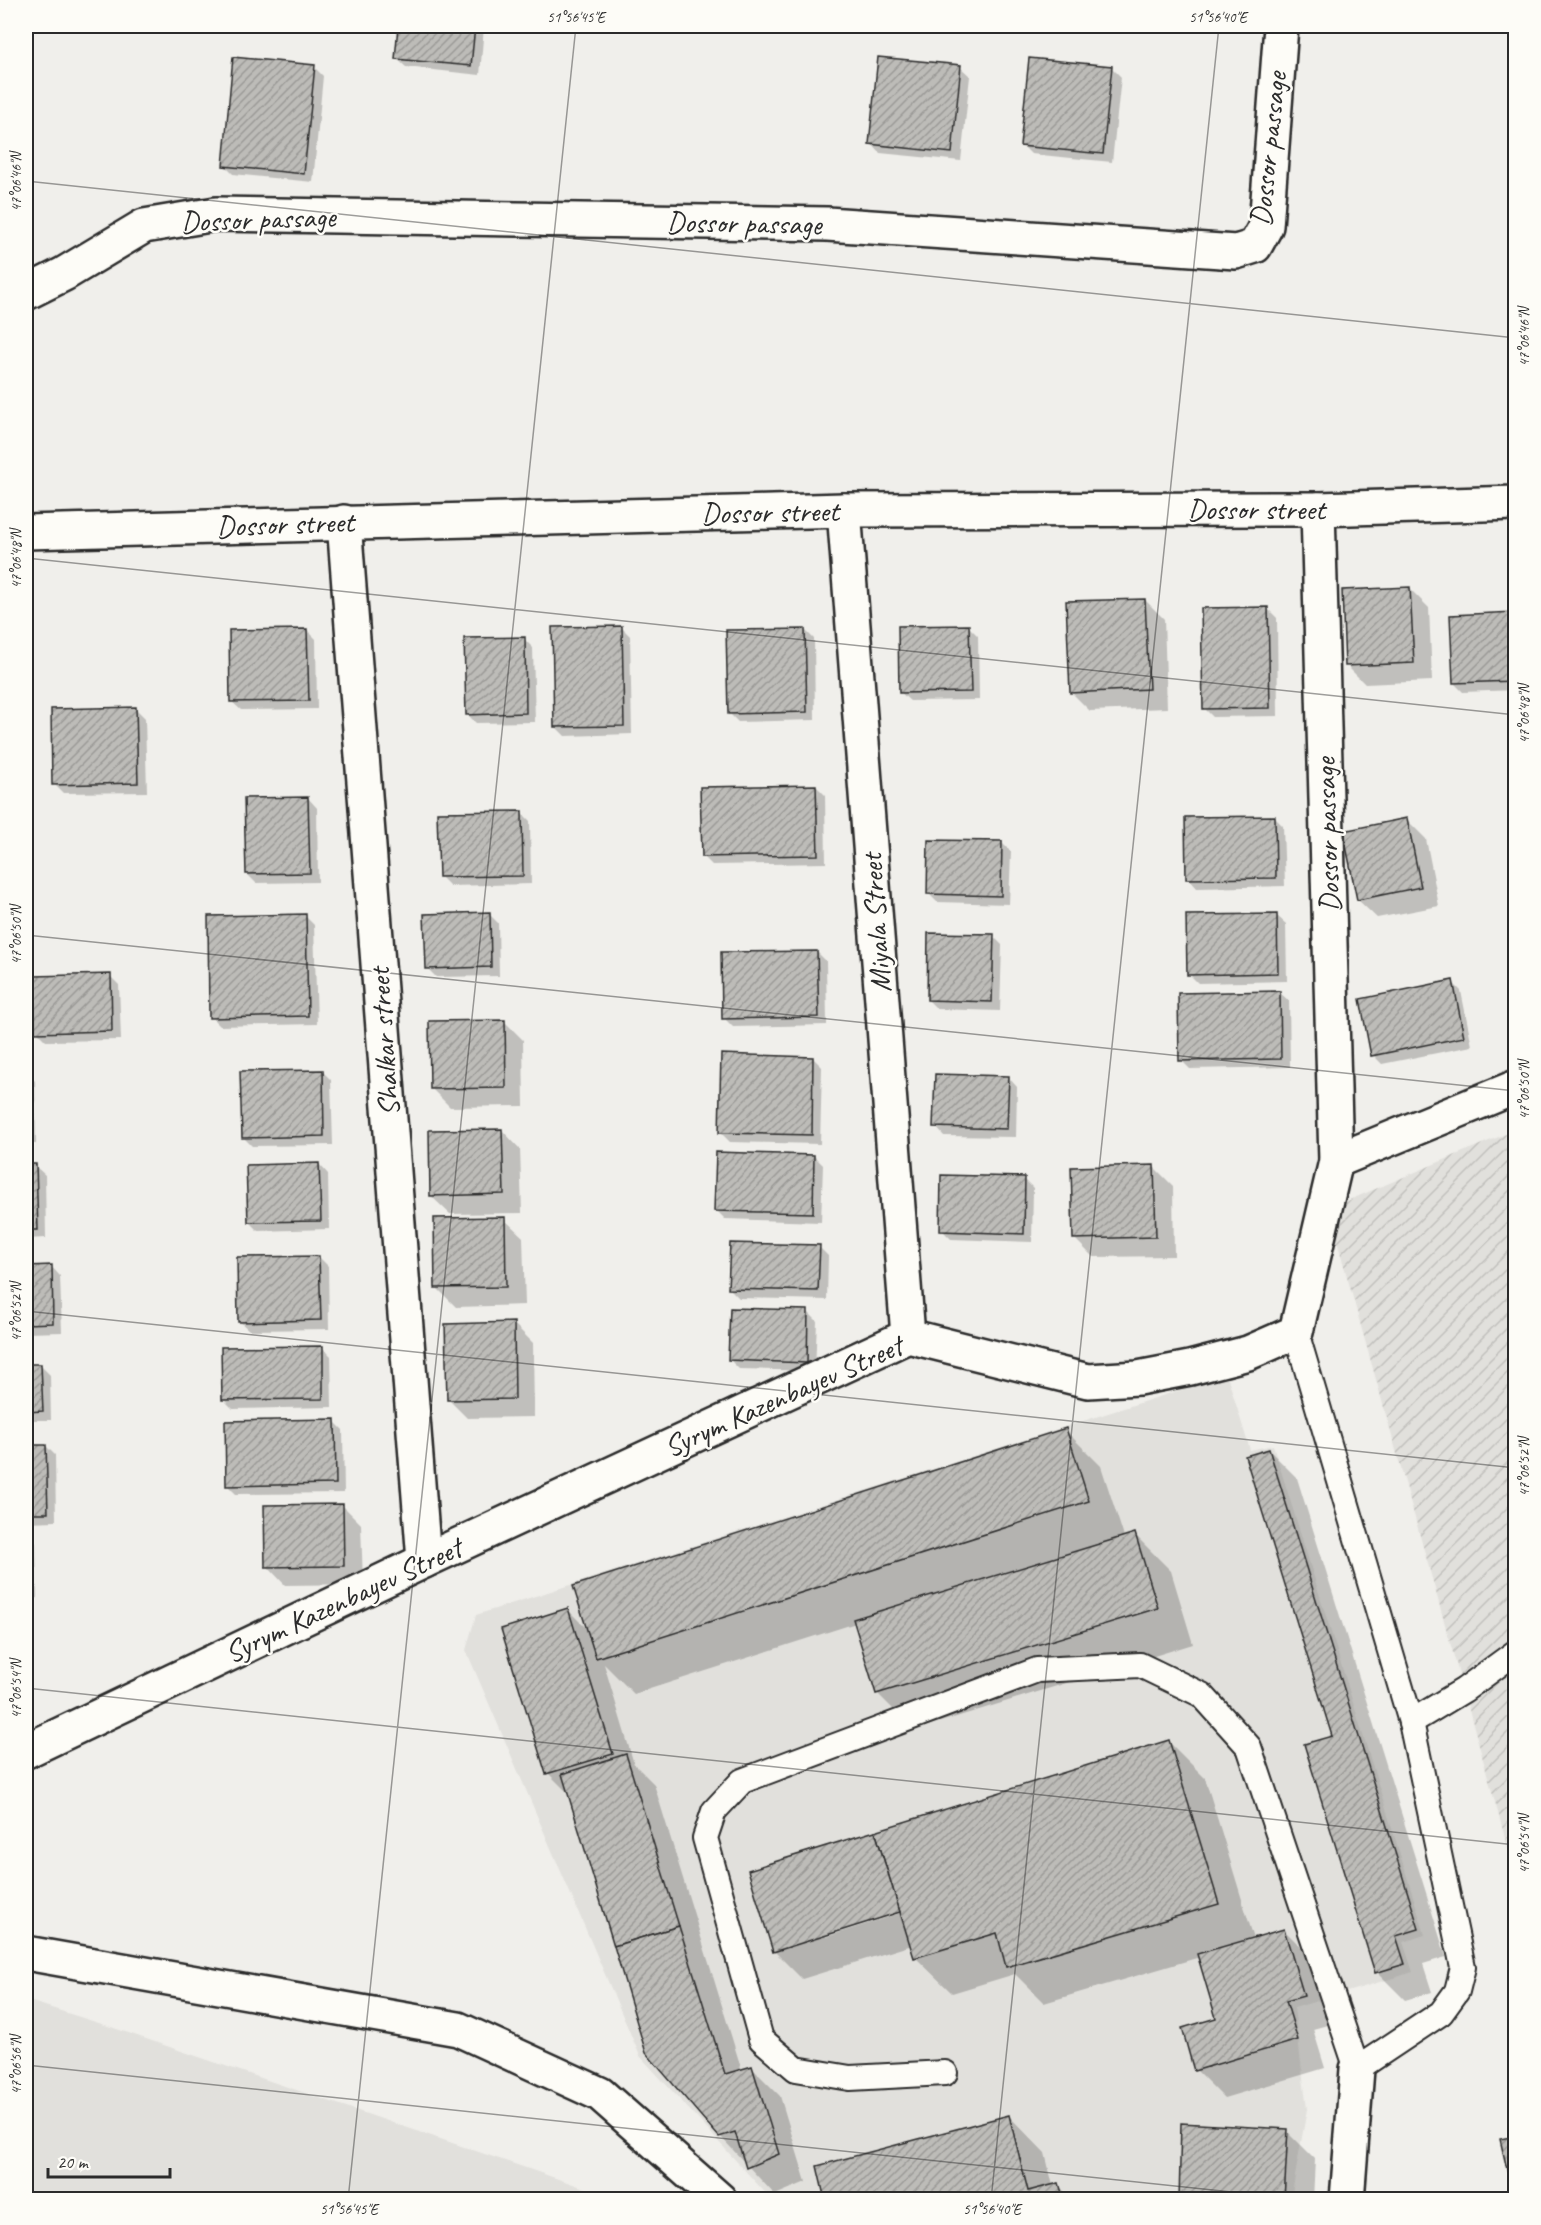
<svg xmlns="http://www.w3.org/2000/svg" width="1541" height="2225" font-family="Caveat,sans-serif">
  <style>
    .built { fill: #e1e0dc }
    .industrial { fill: url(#industrial-furrows) }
    .shadow { fill: #0003; fill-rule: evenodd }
    .building { fill: url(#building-hatch); stroke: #2b2b2b; stroke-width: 1.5 }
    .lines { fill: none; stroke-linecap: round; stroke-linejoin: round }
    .service-casing { stroke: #2b2b2b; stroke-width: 28 }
    .minor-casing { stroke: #2b2b2b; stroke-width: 38 }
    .service { stroke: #fdfcf7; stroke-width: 24 }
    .minor { stroke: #fdfcf7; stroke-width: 33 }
    .ticks { fill: none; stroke: #2b2b2b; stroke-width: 1.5; stroke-opacity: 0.45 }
    .labels { text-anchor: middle; stroke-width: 5; stroke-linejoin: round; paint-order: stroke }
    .street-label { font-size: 30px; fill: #2b2b2b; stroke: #fdfcf7 }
    .neatline { fill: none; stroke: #2b2b2b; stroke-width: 2 }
    .ticks-label { font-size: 15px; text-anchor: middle; fill: #2b2b2b }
  </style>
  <defs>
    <pattern id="industrial-furrows" width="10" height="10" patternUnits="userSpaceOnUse" patternTransform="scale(1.5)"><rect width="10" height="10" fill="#e1e0dc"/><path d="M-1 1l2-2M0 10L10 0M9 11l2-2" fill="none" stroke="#c1c0bd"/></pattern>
    <pattern id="building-hatch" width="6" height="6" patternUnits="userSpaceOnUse" patternTransform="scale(1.5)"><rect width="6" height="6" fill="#bdbcb8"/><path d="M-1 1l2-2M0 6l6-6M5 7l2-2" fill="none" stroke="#9a9996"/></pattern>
  </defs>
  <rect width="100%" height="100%" fill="#f0efeb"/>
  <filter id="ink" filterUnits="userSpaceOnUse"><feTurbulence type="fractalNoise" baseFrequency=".0167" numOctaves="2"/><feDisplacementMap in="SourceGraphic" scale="12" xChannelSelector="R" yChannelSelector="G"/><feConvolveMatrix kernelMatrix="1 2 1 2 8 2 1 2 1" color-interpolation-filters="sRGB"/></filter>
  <g filter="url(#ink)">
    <g class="built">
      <polygon points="1227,1375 1250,1450 1273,1445 1425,1935 1403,1942 1413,1972 1294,2008 1307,2109 1291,2199 771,2199 640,2056 466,1650 476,1615"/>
      <polygon points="26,2000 105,2025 617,2199 26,2199"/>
    </g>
    <polygon class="industrial" points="1515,1130 1515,1873 1328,1209"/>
    <g class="shadow">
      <polygon points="26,26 31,26 26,82"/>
      <polygon points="400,26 484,26 480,75 406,67 396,58"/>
      <polygon points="314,67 323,76 313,182 233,174 224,165"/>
      <polygon points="960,67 970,76 961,161 880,153 871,143"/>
      <polygon points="1112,68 1121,77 1112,162 1031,154 1022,145"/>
      <polygon points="1410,589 1429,608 1432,681 1365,684 1346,665"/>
      <polygon points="1145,600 1164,619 1167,708 1090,711 1071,692"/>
      <polygon points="1267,608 1277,618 1278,716 1213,717 1204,708"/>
      <polygon points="1516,614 1516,690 1463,692 1454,683"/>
      <polygon points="621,627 630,636 632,734 565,736 556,727"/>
      <polygon points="969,627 978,636 979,700 910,701 900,692"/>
      <polygon points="307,630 316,639 317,709 241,710 231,701"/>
      <polygon points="805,630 814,639 815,720 738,722 729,713"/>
      <polygon points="524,639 533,648 535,722 476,723 467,714"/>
      <polygon points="136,709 145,718 147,792 63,793 54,784"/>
      <polygon points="816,786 825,795 826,863 712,865 703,856"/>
      <polygon points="308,798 317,808 318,882 256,883 247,874"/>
      <polygon points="521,812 530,821 531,884 450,886 440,876"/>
      <polygon points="1274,817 1283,826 1285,886 1197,888 1188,878"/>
      <polygon points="1407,820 1426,839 1439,906 1377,918 1358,900"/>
      <polygon points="26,822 27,886 26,886"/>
      <polygon points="1002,843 1011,852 1009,904 937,902 928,893"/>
      <polygon points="26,910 31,916 32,973 26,973"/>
      <polygon points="489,914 498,923 499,976 436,977 427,968"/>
      <polygon points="1276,915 1286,924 1287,981 1198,983 1189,974"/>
      <polygon points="305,916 314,925 317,1024 220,1026 211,1017"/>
      <polygon points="993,936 1002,945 1000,1011 937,1009 928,1000"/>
      <polygon points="817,952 826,961 827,1025 733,1027 724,1018"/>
      <polygon points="110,976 119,985 121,1040 46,1041 37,1032"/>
      <polygon points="1452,982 1461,991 1472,1046 1382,1064 1373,1055"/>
      <polygon points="1279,992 1289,1001 1290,1067 1190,1069 1181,1060"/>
      <polygon points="504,1021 523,1040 524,1106 450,1107 431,1088"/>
      <polygon points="813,1058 822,1067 820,1144 730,1142 720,1132"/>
      <polygon points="322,1071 331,1080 333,1145 252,1146 243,1137"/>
      <polygon points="26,1072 35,1081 36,1144 26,1144"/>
      <polygon points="1008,1077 1017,1087 1016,1137 944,1136 935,1126"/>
      <polygon points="502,1130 520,1149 522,1213 450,1214 431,1196"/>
      <polygon points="814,1156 823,1165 821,1222 725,1219 716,1210"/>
      <polygon points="319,1164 328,1174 329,1229 258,1231 249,1222"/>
      <polygon points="26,1166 35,1166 45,1175 46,1238 26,1239"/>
      <polygon points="1154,1167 1173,1186 1174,1256 1093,1257 1074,1238"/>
      <polygon points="1024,1179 1033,1188 1032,1242 951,1239 942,1230"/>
      <polygon points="504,1219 523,1237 525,1305 456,1307 437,1288"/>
      <polygon points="819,1247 828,1256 827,1300 739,1298 730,1289"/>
      <polygon points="319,1257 328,1266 329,1329 249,1330 239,1321"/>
      <polygon points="51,1266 60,1276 62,1332 26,1333 26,1267"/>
      <polygon points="807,1311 817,1321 815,1371 739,1369 730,1360"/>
      <polygon points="514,1324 533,1343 534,1417 467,1418 448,1399"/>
      <polygon points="322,1347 331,1356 332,1407 233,1409 224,1400"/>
      <polygon points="26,1366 41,1366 50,1375 51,1420 26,1420"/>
      <polygon points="334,1421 343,1430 344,1493 236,1494 227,1485"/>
      <polygon points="1065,1430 1101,1466 1124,1537 1134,1534 1171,1571 1193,1644 914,1730 877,1693 856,1623 634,1694 604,1664 634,1764 654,1784 742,2071 752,2068 780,2096 806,2182 775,2195 720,2136 570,1795 548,1773 568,1610 589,1631"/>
      <polygon points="46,1446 55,1455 56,1521 26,1522 26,1447"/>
      <polygon points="1269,1450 1297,1478 1446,1957 1423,1964 1432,1992 1405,2000 1377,1972 1334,1737"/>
      <polygon points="342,1505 361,1524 363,1584 285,1585 267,1566"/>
      <polygon points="26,1534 36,1543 37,1599 26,1599"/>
      <path d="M1169 1742 1205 1778 1254 1939 1284 1930 1312 1958 1331 2024 1313 2029 1325 2068 1224 2098 1196 2070 1218 2019 1200 1957 1044 2003 1015 1974 952 1993 915 1957 912 1945 802 1979 774 1951ZM901 1910V1913L826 1937 825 1934Z"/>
      <polygon points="1009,2116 1045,2153 1053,2186 1058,2185 1073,2200 827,2200"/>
      <polygon points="1287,2131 1315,2159 1313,2200 1181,2200"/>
    </g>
    <g class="building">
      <polygon points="398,26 475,26 471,66 395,59"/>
      <polygon points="233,57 315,65 304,174 223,166"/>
      <polygon points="878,57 961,65 952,153 869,144"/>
      <polygon points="1029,58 1112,66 1103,154 1020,146"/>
      <polygon points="1410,587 1414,663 1345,666 1342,590"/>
      <polygon points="1145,599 1149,689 1070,693 1066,601"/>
      <polygon points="1268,607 1270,708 1203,709 1201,608"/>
      <polygon points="1516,612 1516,681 1453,683 1450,615"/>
      <polygon points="969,625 971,692 899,693 898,626"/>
      <polygon points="622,626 624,726 554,727 552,627"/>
      <polygon points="307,629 309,701 230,702 229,630"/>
      <polygon points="805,629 807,712 728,714 726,630"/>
      <polygon points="525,637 526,713 466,715 464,638"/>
      <polygon points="136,707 138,783 52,785 51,709"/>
      <polygon points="816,785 818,855 702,857 700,787"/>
      <polygon points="308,797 310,873 246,874 244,798"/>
      <polygon points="522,811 523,876 439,877 437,812"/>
      <polygon points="1275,816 1276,878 1186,879 1185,817"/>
      <polygon points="1407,818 1421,887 1357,900 1343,831"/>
      <polygon points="928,840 1002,841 1001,896 927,894"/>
      <polygon points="490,912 491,967 426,969 424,914"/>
      <polygon points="306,914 308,1016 209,1018 208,916"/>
      <polygon points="1277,914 1278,973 1187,975 1186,915"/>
      <polygon points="928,933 994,934 992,1002 927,1000"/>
      <polygon points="817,951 819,1017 722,1019 721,952"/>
      <polygon points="111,974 112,1031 35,1033 34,976"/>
      <polygon points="1453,980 1464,1037 1371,1056 1360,999"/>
      <polygon points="1280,991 1281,1059 1179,1061 1178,993"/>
      <polygon points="505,1020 506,1088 430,1089 429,1021"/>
      <polygon points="721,1054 813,1057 812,1135 719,1133"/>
      <polygon points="323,1070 324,1136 242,1138 240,1071"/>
      <polygon points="935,1074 1009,1076 1007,1129 933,1127"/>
      <polygon points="502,1129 504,1194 430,1196 429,1130"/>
      <polygon points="716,1152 814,1155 813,1213 714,1211"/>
      <polygon points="319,1163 321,1221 248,1222 246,1165"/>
      <polygon points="26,1164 36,1164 38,1230 26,1230"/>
      <polygon points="1154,1165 1156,1237 1073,1239 1071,1167"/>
      <polygon points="941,1175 1025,1177 1024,1234 940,1231"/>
      <polygon points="505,1217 506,1287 435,1288 434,1218"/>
      <polygon points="730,1243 820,1245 818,1291 728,1289"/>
      <polygon points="319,1256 321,1320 238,1322 237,1257"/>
      <polygon points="52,1265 53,1323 26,1324 26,1266"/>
      <polygon points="730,1308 808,1310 807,1363 728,1360"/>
      <polygon points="1516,1321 1516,1353 1508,1323"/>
      <polygon points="514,1322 515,1399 447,1400 445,1324"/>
      <polygon points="323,1346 323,1399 222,1400 221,1347"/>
      <polygon points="26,1364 41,1364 43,1411 26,1412"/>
      <polygon points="335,1419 336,1484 226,1486 225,1421"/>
      <polygon points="1066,1428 1089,1501 596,1658 573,1586"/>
      <polygon points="26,1445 46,1445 48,1513 26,1513"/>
      <polygon points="1269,1449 1419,1929 1396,1936 1405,1964 1375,1973 1304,1744 1332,1736 1245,1456"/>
      <polygon points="343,1504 344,1566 265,1567 264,1505"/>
      <polygon points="26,1532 27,1532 28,1590 26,1590"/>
      <polygon points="1135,1533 1158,1608 876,1694 853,1619"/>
      <polygon points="568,1608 613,1754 546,1774 501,1629"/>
      <polygon points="1169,1740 1219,1904 1006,1967 997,1933 914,1958 875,1831"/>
      <polygon points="626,1754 679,1926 614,1946 562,1774"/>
      <polygon points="875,1831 900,1912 773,1952 748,1870"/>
      <polygon points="679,1926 725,2074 752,2066 779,2154 746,2168 735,2132 719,2137 646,2053 614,1946"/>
      <polygon points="1284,1929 1304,1996 1286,2001 1298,2040 1194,2071 1182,2028 1216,2018 1197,1954"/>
      <polygon points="1009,2115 1028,2191 1059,2183 1064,2200 825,2200 817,2166"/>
      <polygon points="1181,2123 1288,2129 1284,2200 1179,2200"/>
      <polygon points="1516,2136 1516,2200 1514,2200 1500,2139"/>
    </g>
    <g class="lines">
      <g class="service-casing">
        <g id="service">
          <polyline points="1411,1722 1464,1690 1516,1652"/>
          <polyline points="945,2073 850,2078 796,2069 761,2039 705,1838 714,1811 742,1781 1037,1670 1140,1665 1202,1695 1249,1747 1357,2069 1441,2013 1457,1991 1463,1967 1411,1722 1296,1332"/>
        </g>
      </g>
      <g class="minor-casing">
        <g id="minor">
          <polyline points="26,293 64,274 144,226 216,214 827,224 1236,252 1255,246 1266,226 1281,26"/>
          <polyline points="844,510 908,1336"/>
          <polyline points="344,522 424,1561"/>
          <polyline points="26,532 844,510 1318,509 1516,503"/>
          <polyline points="1336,1161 1516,1087"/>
          <polyline points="26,1751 424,1561 908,1336 1088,1381 1138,1378 1190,1368 1248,1353 1296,1332 1336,1161 1318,509"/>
          <polyline points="26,1953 458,2029 600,2094 720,2200"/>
          <polyline points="1347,2200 1357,2069"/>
        </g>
      </g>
      <use href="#service" class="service"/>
      <use href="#minor" class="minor"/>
    </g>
  </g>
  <path class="ticks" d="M26 181 1516 338M26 558 1516 715M26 935 1516 1091M26 1311 1516 1468M26 1688 1516 1845M26 2065 1308 2200M348 2200 576 26M991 2200 1219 26"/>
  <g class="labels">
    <g class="street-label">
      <text transform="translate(1268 149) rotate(-84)" y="10">Dossor passage</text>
      <text transform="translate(258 219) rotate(-2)" y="10">Dossor passage</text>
      <text transform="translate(744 223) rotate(1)" y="10">Dossor passage</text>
      <text x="1256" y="519">Dossor street</text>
      <text transform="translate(770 512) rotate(-1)" y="10">Dossor street</text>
      <text transform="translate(285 524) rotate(-2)" y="10">Dossor street</text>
      <text transform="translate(1327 835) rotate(-92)" y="10">Dossor passage</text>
      <text transform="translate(876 923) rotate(-94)" y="10">Miyala Street</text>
      <text transform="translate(384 1042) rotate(-94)" y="10">Shalkar street</text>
      <text transform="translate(783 1396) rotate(-24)" y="10">Syrym Kazenbayev Street</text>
      <text transform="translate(343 1600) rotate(-25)" y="10">Syrym Kazenbayev Street</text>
    </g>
  </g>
  <rect width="1541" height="2225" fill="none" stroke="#fdfcf7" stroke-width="66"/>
  <path d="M48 2168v9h122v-9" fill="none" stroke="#2b2b2b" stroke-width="3"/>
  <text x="57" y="2168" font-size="18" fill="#2b2b2b" stroke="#fdfcf7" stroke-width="4.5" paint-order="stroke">20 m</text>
  <rect x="33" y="33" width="1475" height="2159" class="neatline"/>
  <g class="ticks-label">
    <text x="576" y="22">51°56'45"E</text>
    <text x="1218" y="22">51°56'40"E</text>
    <text transform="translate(16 182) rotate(-90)" y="5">47°06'46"N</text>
    <text transform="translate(1524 337) rotate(-90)" y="5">47°06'46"N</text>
    <text transform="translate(16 559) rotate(-90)" y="5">47°06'48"N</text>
    <text transform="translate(1524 714) rotate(-90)" y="5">47°06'48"N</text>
    <text transform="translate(16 935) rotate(-90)" y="5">47°06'50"N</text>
    <text transform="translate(1524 1090) rotate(-90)" y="5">47°06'50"N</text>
    <text transform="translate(16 1312) rotate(-90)" y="5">47°06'52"N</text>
    <text transform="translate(1524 1467) rotate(-90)" y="5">47°06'52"N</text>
    <text transform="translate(16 1689) rotate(-90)" y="5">47°06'54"N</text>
    <text transform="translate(1524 1844) rotate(-90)" y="5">47°06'54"N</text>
    <text transform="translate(16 2065) rotate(-90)" y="5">47°06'56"N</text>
    <text x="349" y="2214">51°56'45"E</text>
    <text x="992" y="2214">51°56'40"E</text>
  </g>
</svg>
